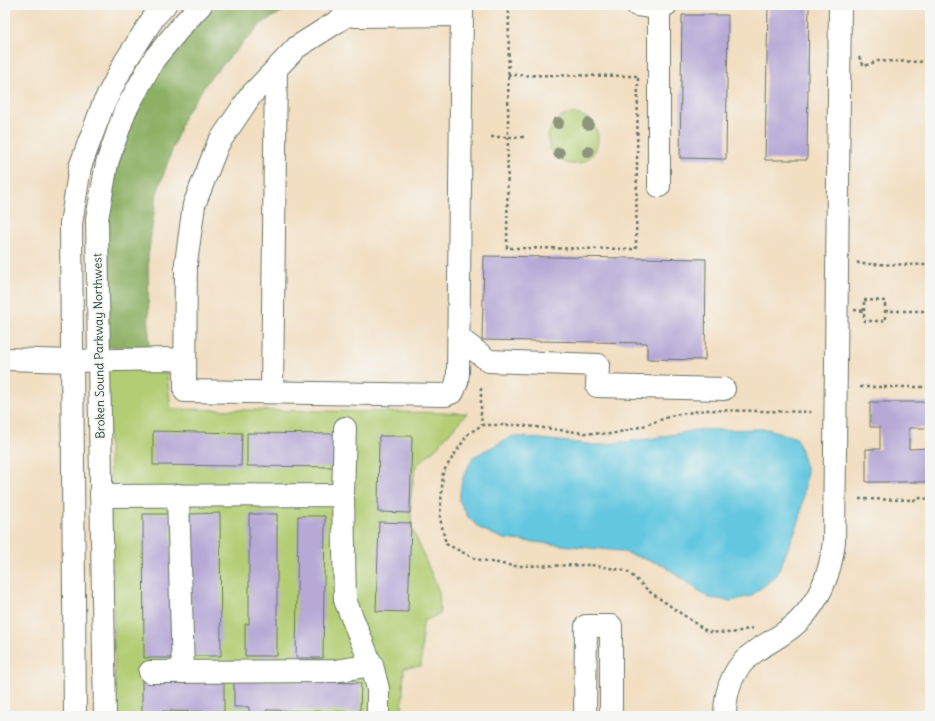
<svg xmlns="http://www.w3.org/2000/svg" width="935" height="721" font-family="Delius,sans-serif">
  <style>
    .green { fill: #b2cd73; stroke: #688554 }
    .forest { fill: #8db065; stroke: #56764c }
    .water { fill: #63c7e0; stroke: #41828a }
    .building { fill: #b6a9d5 }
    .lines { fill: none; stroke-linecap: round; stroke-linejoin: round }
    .minor-casing { stroke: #697565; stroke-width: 24 }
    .path { stroke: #697565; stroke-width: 2.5; stroke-dasharray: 3 3; stroke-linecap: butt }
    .minor { stroke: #fff; stroke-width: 22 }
    .tree { fill: #8e957b }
    .labels { text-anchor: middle; stroke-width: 4; stroke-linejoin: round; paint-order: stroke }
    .street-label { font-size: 12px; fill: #1f3d34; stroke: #f6f6f2 }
  </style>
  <rect width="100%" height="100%" fill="#f6f6f2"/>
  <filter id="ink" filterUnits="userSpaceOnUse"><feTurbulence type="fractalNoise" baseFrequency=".025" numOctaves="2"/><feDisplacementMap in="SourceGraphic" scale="8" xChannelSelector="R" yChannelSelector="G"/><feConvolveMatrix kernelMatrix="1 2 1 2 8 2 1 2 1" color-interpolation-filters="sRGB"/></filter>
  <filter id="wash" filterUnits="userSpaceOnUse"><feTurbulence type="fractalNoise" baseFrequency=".012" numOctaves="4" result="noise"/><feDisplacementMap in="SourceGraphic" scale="16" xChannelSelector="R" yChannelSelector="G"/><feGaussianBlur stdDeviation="0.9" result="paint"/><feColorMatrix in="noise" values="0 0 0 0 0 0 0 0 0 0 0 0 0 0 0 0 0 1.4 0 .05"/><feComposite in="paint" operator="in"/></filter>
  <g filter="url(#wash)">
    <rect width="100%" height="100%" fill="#f2dec1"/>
    <g class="green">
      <circle cx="573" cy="139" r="25"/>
      <polygon points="165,359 171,409 467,413 436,448 415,467 410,504 412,528 439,592 440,614 423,621 421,666 404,668 402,716 116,716 107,370"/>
    </g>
    <polygon class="forest" points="217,5 293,5 261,24 210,78 184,116 157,193 148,256 149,346 103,347 101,242 118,153 155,68 211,10"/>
    <polygon class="water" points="768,429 797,438 807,471 800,519 777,575 751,596 731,601 709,598 663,565 620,551 504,539 479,528 468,517 459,500 462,480 473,457 513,436 597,445 649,439 696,430"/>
    <g id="blocks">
      <g class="building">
        <polygon points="768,5 809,5 807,160 765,160"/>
        <polygon points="682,15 728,15 726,159 680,158"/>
        <polygon points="484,256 706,259 705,360 647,359 647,343 482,340"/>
        <polygon points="870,402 930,402 930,428 909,428 909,449 930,448 930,482 866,482 866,449 880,449 880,427 870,427"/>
        <polygon points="153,431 242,433 241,466 153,465"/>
        <polygon points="247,433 336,434 336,467 247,466"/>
        <polygon points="379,436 412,436 410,513 378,512"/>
        <polygon points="220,513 221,656 191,656 190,514"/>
        <polygon points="143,514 171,514 172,658 144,658"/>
        <polygon points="249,514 277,514 277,656 245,656 245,624 249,624"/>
        <polygon points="298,516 325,516 323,658 296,658"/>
        <polygon points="379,522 411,523 408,612 376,611"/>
        <polygon points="234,680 361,683 360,712 266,710 266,713 249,713 249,707 234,707"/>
        <polygon points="142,681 224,681 224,712 159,711 159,712 142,712"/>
      </g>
    </g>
  </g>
  <g filter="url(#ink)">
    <use href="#blocks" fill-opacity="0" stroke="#697565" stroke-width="1"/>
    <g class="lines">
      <g class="minor-casing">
        <g id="minor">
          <polyline points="373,5 346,16 297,47 251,95 218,144 194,205 186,263 185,391 446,395 453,392 457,382 458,374 462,5"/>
          <polyline points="637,5 659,8"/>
          <polyline points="355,16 462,15"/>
          <polyline points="659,186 659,8 666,5"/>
          <polyline points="459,338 489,361 598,365 597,386 724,389"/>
          <polyline points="5,359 72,361 165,359 185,360"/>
          <polyline points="272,392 276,69"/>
          <polyline points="178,495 183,672"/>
          <polyline points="343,495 345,428"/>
          <polyline points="101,496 343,495 345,600 373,669 378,689 378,716"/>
          <polyline points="150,672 335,671 372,665"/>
          <polyline points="75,716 71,224 80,167 103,105 125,62 154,17 165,5"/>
          <polyline points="105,716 99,360 97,219 107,163 125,111 154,59 183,24 201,5"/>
          <polyline points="585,716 586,626 611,626 611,716"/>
          <path d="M725 716C725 689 733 666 757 650 771 641 787 633 799 621 821 599 831 571 834 541L840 5"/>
        </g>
      </g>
      <g class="path">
        <polyline points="859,57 864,66 878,61 930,62"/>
        <polyline points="508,75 638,76 636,249 507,248 509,5"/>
        <polyline points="491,137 525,137"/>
        <polyline points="857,262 860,264 930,265"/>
        <polygon points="864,300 885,301 885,321 864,321"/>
        <polyline points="854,310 864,311"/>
        <polyline points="885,311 930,311"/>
        <polyline points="860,387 930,387"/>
        <polyline points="481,388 481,417 482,425"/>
        <polyline points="859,499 915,500 920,498 930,499"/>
        <polyline points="753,628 732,633 708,632 650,592 627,571 591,565 513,566 476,559 446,544 440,518 443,472 468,434 482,425 519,425 584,433 611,434 640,427 674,415 705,410 814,412"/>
      </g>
      <use href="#minor" class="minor"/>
    </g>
    <g class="tree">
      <circle cx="558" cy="123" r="6"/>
      <circle cx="588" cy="124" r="6"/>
      <circle cx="588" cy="152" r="6"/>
      <circle cx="559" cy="153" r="6"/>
    </g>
  </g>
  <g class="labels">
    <g class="street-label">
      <text transform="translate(99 346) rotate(-91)" y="4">Broken Sound Parkway Northwest</text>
    </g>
  </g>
  <rect width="935" height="721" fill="none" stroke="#f6f6f2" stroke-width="20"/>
</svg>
